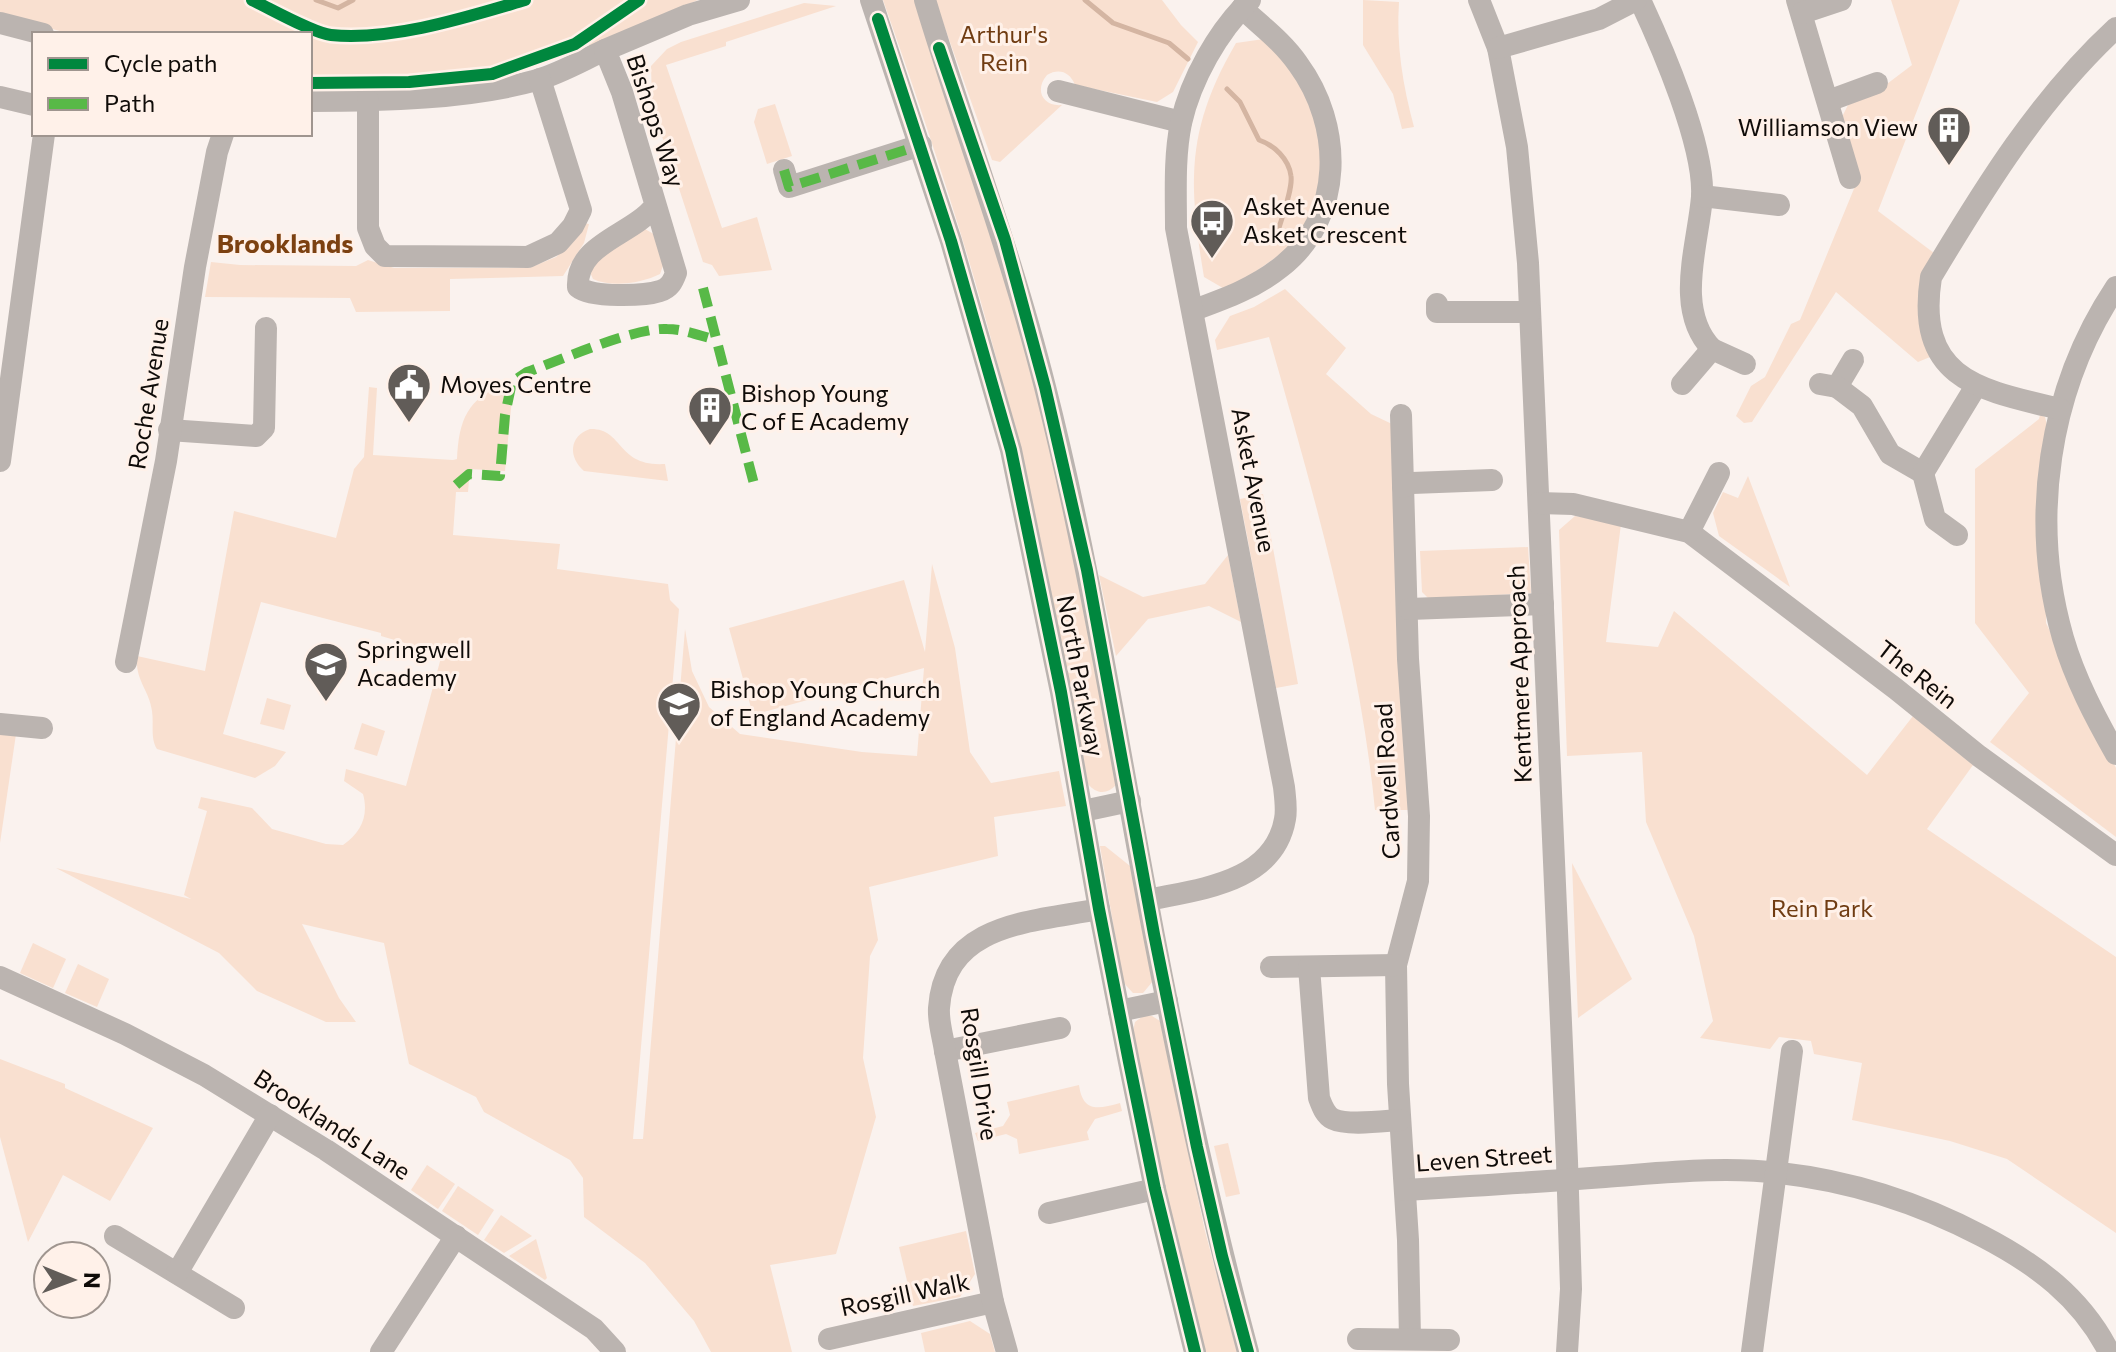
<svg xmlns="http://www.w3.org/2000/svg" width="2116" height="1352" font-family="Commissioner,sans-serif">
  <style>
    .green { fill: #f9e0d0 }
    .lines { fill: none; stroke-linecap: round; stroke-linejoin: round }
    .stream { stroke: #d4b5a2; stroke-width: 5 }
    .minor { stroke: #bbb4b0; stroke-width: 22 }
    .quiet { stroke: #58b947; stroke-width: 10; stroke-dasharray: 20 10; stroke-linecap: butt }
    .cycleway-casing { stroke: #fff1e9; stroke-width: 17 }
    .cycleway { stroke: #00873e; stroke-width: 12 }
    .labels { text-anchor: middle; stroke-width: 6; stroke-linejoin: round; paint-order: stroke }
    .park-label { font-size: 24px; fill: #703c12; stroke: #fff1e9 }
    .street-label { font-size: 24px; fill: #0f0b08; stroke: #fff1e9 }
    .poi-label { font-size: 24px; fill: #0f0b08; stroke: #fff1e9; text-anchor: start }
    .neighbourhood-label { font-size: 26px; font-weight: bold; fill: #7c4111; stroke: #fff1e9 }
  </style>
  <rect width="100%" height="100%" fill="#faf2ee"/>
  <g class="green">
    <polygon points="0,0 698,0 609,38 591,49 582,31 550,49 501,67 409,78 310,79 310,34 71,34 0,15"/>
    <path d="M883 0H915L1023 336 1081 580 1116 785C1107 795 1096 794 1088 784 1062 637 1032 491 993 346 962 229 923 114 883 0Z"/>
    <path d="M935 0H1162L1181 25 1198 42 1173 92 1157 102 1075 85C1070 72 1059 68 1047 75 1034 90 1043 107 1062 105L1000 162 992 160Z"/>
    <path d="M1363 0 1399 2C1396 45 1403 86 1414 127L1402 129 1393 94 1363 45Z"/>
    <path d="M1891 0H1960L1878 211 1934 253C1911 292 1919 316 1930 357L1918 362 1836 292 1752 422 1744 423 1736 416 1751 386 1765 377 1791 324 1800 320 1858 179 1842 117 1851 99 1879 90 1912 65Z"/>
    <polygon points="804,3 836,6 726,42 726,46 666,65 722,228 757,217 772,270 719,276 712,265 703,262 656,118 652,102 651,66 667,49 681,42"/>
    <path d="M1264 39 1309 88 1326 180 1299 241 1228 291 1204 277C1188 182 1186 129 1236 43Z"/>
    <polygon points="775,104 792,156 767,164 754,122 758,109"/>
    <polygon points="583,223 589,224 584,243 563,276 450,279 450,311 356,312 350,298 205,297 211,262 240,265 356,266 368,260 394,268 529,268 556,257 571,243"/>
    <path d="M645 229 657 236 664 263 660 274C642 283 612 288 593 279L589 270 592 263Z"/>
    <path d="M1285 289 1346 348 1326 374 1371 414 1392 424 1409 810H1375C1359 649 1313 492 1269 337L1217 350 1215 340 1230 316 1254 307Z"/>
    <path d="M506 384 513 388 505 471 470 469 468 492H456L453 535 560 544 557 569 668 584 670 600 679 609 633 1139H643L685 629 692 671 709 707 740 734 862 752 917 756 924 668 753 715 729 628 904 580 925 652 932 564 955 648 970 752 991 783 1059 771 1066 806 994 817 998 856 869 887 878 940 870 956 863 1058 876 1117 836 1254 770 1265 792 1352H711L694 1321 645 1263 584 1217 583 1178 570 1160 484 1112 476 1097 409 1064 384 943 302 924 339 998 356 1022H326L257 991 219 953 56 868 191 899 184 895 207 811 198 808 201 797 252 808 272 829 326 844 343 845C361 833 369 816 363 794L344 781 346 769 406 786 442 654 381 636V633L261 602 223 734 286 752 275 766 255 778 157 749C150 738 154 724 152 711 149 689 135 681 137 656L205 671 234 511 336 538 354 469 364 457 369 387 377 388 373 455 453 460 457 459C459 420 467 398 506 384Z"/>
    <polygon points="2040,415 2045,417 2048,429 2046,623 2116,768 2116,837 1990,742 2029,693 1975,623 1975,469 2039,419"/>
    <path d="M590 429C624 428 616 467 665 464L668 481 584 471C568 457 569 436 590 429Z"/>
    <polygon points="1748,476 1790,587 1719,536 1713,513 1723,492 1738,498"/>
    <polygon points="1263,494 1298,684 1276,688 1240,499"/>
    <polygon points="1575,516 1621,524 1606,642 1658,647 1674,611 1867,775 1913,716 1973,765 1927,829 2116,957 2116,1233 2007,1159 1950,1141 1852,1120 1862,1063 1814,1054 1811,1041 1779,1037 1770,1049 1700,1038 1713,1021 1694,936 1646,822 1642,752 1567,756 1559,530"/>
    <polygon points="1528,547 1531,593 1429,599 1422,592 1420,551"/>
    <polygon points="1228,555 1241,622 1209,606 1148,619 1116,656 1099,575 1143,597 1205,584"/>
    <polygon points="267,698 291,705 284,730 260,724"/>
    <polygon points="362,723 385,731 377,756 354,749"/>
    <polygon points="0,731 16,734 0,843"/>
    <polygon points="1100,846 1105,846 1135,870 1153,981 1143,993 1133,993 1123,982"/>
    <polygon points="1572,863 1632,979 1578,1018"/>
    <polygon points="33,943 66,959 53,988 20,973"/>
    <polygon points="78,964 109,979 97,1007 65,993"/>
    <polygon points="1143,1016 1152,1016 1160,1021 1205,1231 1237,1352 1204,1352 1175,1237 1133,1031 1135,1022"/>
    <polygon points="0,1059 65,1084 65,1088 153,1128 110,1201 63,1175 28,1242 0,1137"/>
    <path d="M1079 1085C1083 1113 1098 1109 1120 1103L1122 1111 1095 1119 1087 1132 1089 1140 1019 1154 1017 1139 1006 1134 978 1141 975 1133 1003 1126 1010 1115 1007 1102Z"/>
    <polygon points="1228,1143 1240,1194 1226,1197 1214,1146"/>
    <polygon points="427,1165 455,1184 438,1209 411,1190"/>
    <polygon points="458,1186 494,1210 478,1235 442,1211"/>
    <polygon points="501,1215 532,1236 504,1253 484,1240"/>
    <polygon points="966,1231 975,1274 960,1297 913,1306 899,1247"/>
    <polygon points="536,1239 547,1278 545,1280 509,1256"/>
    <polygon points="970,1321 990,1334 995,1352 925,1352 921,1333"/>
  </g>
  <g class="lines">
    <g class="stream">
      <polyline points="316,0 338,8 353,0"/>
      <polyline points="1085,0 1113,23 1169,43 1188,59"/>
      <path d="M1227 89 1240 102 1259 140C1274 145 1289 159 1291 176 1293 190 1280 222 1276 238"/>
    </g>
    <g class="minor">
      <polyline points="871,0 951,241 1011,450 1061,692 1099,909 1129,1062 1155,1189 1195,1352"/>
      <path d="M925 0C964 129 1012 256 1045 387 1091 568 1119 753 1154 936 1181 1076 1211 1214 1248 1352"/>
      <polyline points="1479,0 1498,48 1517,147 1528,263 1567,1161 1571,1289 1567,1352"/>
      <path d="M1640 0C1662 47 1705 146 1702 197 1698 245 1674 310 1712 349"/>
      <polyline points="1797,0 1850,178"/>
      <polyline points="1802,13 1841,0"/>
      <polyline points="0,23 43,34"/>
      <polyline points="1498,48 1599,19 1636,0"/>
      <polyline points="1058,91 1181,122"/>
      <polyline points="0,97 34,105"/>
      <path d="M310 101C382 101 468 99 537 80 561 73 583 60 605 50"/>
      <polyline points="368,101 368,228 375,246 385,256 528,257 558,243 573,226 581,210 540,79"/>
      <polyline points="1828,101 1877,83"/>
      <polyline points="784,170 789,187 921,145"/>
      <polyline points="1702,196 1779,205"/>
      <path d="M655 206C631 236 576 243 578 287 591 298 645 296 660 291 670 288 673 281 676 273L622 92 605 50 688 15 739 0"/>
      <path d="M2116 287C2048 389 2029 520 2063 638 2075 679 2095 717 2116 754"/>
      <polyline points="1437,304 1437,312 1530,312"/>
      <path d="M1194 310C1224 299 1255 288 1281 267 1345 217 1343 125 1298 64 1283 42 1261 26 1242 8"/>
      <polyline points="1682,384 1712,349 1745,364"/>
      <polyline points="1820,384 1837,387 1853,360"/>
      <polyline points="1837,387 1862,406 1890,454 1923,473 1976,386"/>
      <path d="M2060 409C1980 390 1915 380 1931 277 1985 187 2039 99 2116 28"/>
      <polyline points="1401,415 1408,659 1419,816 1418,881 1396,965 1398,1084 1408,1240 1410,1339"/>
      <polyline points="169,430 256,436 264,428 266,328"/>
      <polyline points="0,461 44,134"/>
      <polyline points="1923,473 1935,519 1957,535"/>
      <polyline points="1403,487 1412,483 1492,480"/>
      <polyline points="1539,503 1573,504 1689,532 1896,689 1979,756 2116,855"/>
      <polyline points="1689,532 1719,473"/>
      <polyline points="1409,609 1543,604"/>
      <polyline points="126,662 166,461 195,267 217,152 223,134"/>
      <polyline points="0,724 42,728"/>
      <polyline points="1083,811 1130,801"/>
      <path d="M1148 900C1199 889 1274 883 1285 819 1287 809 1285 797 1284 787L1176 228C1176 193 1174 157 1181 123 1191 79 1218 31 1250 0"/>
      <polyline points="1271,967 1396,965"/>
      <path d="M1309 967 1319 1098C1322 1106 1325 1115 1333 1119 1347 1126 1384 1121 1400 1120"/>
      <polyline points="0,977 125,1034 204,1075 326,1150 594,1329 615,1352"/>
      <polyline points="1119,1011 1167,1001"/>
      <polyline points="945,1051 1060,1028"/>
      <path d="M1405 1190C1472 1186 1538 1182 1605 1177 1662 1173 1723 1166 1780 1173 1851 1181 1919 1203 1982 1236 2036 1264 2081 1297 2109 1352"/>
      <polyline points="1049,1213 1155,1189"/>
      <polyline points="115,1236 234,1308"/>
      <polyline points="177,1273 270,1115"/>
      <polyline points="829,1339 993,1302"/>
      <polyline points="1358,1339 1449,1340"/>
      <polyline points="381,1352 456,1236"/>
      <path d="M1007 1352 993 1302 945 1051C943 1037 938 1022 939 1008 945 922 1033 922 1099 909"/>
      <polyline points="1752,1352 1792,1051"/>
    </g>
    <g class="quiet">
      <polyline points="784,170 789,187 921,145"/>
      <polyline points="703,288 754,484"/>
      <path d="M456 485 469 474 500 476 505 415 512 382 527 372C561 360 635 327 667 329 684 329 700 336 717 340"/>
    </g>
    <g class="cycleway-casing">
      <g id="cycleway">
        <path d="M252 0C271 9 313 33 331 35 393 41 467 17 525 0"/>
        <polyline points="878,19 951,241 1011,450 1061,692 1099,909 1129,1062 1155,1189 1195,1352"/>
        <polyline points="939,48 1005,240 1045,387 1087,570 1154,934 1197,1147 1222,1256 1248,1352"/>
        <polyline points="310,83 409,82 492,74 575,44 639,0"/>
      </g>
    </g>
    <use href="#cycleway" class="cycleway"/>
  </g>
  <defs>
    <g id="building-pin" transform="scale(2.3)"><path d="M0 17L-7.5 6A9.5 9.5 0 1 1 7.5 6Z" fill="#615c58" stroke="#fff1e9"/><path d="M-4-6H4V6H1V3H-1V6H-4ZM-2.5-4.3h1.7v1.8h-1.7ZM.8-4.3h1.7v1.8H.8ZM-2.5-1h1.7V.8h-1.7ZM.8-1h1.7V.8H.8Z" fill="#fff"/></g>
    <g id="bus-pin" transform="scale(2.3)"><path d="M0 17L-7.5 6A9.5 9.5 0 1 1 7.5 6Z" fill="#615c58" stroke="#fff1e9"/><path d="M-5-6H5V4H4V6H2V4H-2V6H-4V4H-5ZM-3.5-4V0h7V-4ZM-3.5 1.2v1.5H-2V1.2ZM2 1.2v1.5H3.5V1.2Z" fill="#fff"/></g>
    <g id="civic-pin" transform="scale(2.3)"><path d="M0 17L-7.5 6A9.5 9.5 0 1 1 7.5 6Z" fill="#615c58" stroke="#fff1e9"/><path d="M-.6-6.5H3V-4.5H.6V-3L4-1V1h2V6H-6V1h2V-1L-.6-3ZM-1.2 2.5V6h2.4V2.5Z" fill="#fff"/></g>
    <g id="school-pin" transform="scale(2.3)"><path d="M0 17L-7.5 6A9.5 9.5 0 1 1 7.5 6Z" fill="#615c58" stroke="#fff1e9"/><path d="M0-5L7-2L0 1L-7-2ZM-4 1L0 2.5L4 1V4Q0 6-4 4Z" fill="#fff"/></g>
  </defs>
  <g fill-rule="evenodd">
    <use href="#building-pin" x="1949" y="128"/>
    <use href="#bus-pin" x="1212" y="221"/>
    <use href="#civic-pin" x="409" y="385"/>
    <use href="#building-pin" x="710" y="408"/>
    <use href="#school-pin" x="326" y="664"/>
    <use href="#school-pin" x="679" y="704"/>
  </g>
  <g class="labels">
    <g class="park-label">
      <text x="1004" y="43">Arthur's<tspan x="1004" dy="28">Rein</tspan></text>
      <text x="1822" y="917">Rein Park</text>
    </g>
    <g class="street-label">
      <text transform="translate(655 121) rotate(72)" y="8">Bishops Way</text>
      <text transform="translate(149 394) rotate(-81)" y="8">Roche Avenue</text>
      <text transform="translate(1253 480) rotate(79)" y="8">Asket Avenue</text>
      <text transform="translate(1520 674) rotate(-92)" y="8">Kentmere Approach</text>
      <text transform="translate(1917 675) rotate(38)" y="8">The Rein</text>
      <text transform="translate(1080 676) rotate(79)" y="8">North Parkway</text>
      <text transform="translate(1388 781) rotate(-93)" y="8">Cardwell Road</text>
      <text transform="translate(979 1074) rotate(81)" y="8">Rosgill Drive</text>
      <text transform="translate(332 1125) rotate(33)" y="8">Brooklands Lane</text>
      <text transform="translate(1484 1159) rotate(-4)" y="8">Leven Street</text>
      <text transform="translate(905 1295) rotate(-12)" y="8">Rosgill Walk</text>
    </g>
    <g class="poi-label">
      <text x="1918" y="136" text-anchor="end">Williamson View</text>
      <text x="1243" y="215">Asket Avenue<tspan x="1243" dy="28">Asket Crescent</tspan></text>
      <text x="440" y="393">Moyes Centre</text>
      <text x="741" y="402">Bishop Young<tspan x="741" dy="28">C of E Academy</tspan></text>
      <text x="357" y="658">Springwell<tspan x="357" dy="28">Academy</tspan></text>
      <text x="710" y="698">Bishop Young Church<tspan x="710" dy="28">of England Academy</tspan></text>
    </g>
    <g class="neighbourhood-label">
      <text x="285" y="253">Brooklands</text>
    </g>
  </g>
  <rect x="32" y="32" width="280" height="104" fill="#fff1e9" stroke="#9f958f" stroke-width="2"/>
  <rect x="48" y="58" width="40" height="12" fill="#00873e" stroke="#9f958f" stroke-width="2"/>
  <text x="104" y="72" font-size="24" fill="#0f0b08">Cycle path</text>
  <rect x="48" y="98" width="40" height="12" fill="#58b947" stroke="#9f958f" stroke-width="2"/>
  <text x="104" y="112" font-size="24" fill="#0f0b08">Path</text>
  <g transform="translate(72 1280) rotate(91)"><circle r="38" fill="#fff1e9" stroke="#9f958f" stroke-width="2"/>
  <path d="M0-6L14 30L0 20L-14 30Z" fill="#615c58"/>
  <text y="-12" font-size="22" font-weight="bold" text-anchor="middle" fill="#0f0b08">N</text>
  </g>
</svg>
